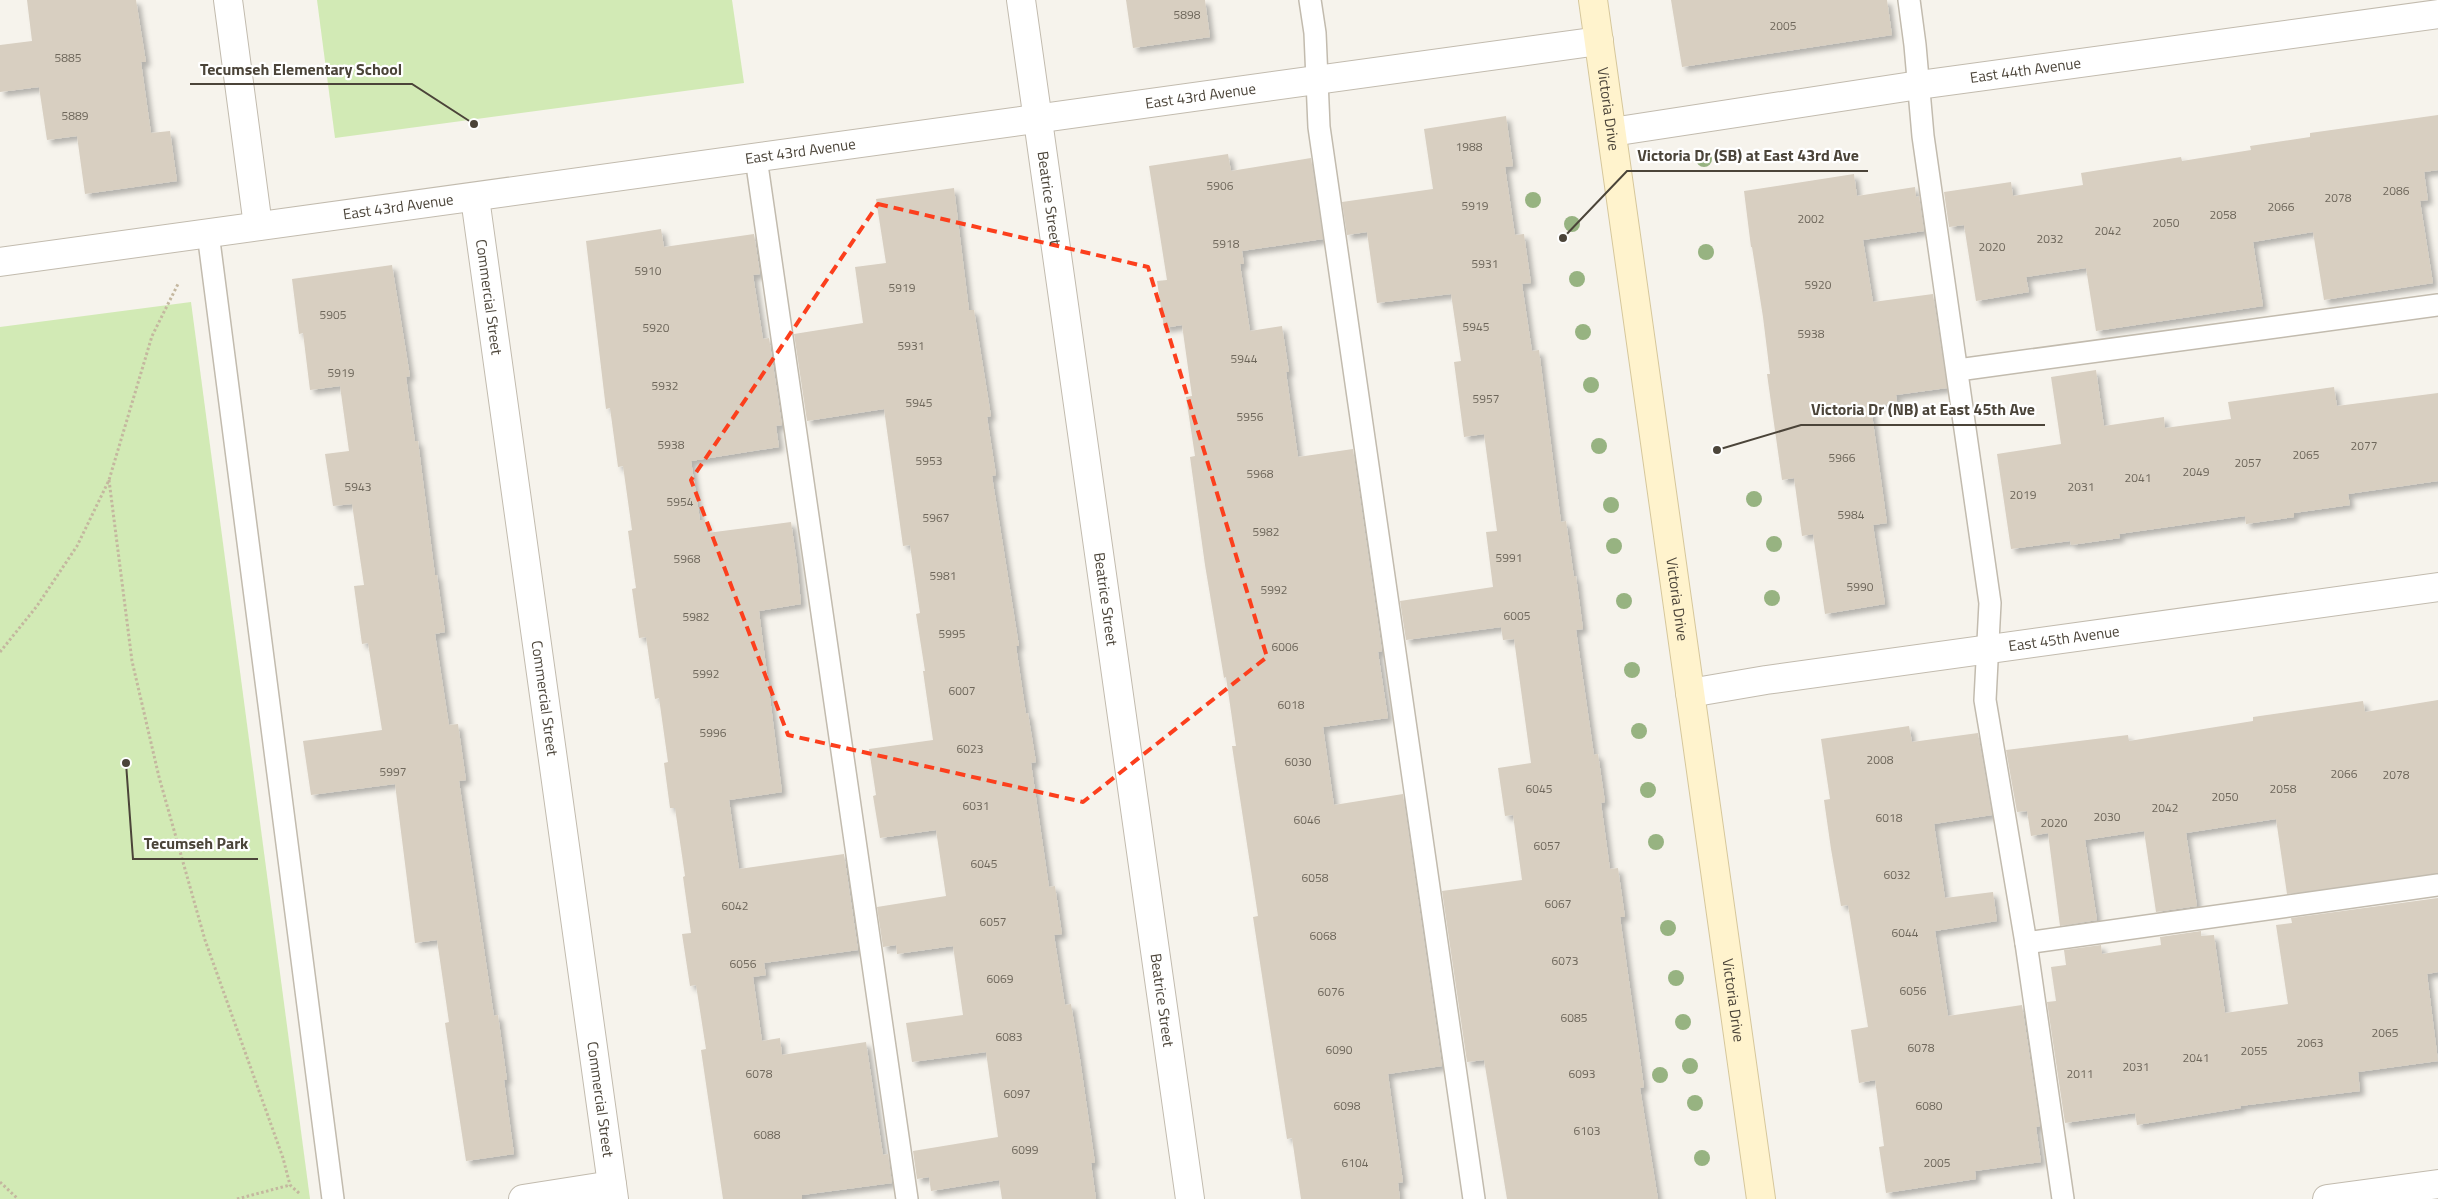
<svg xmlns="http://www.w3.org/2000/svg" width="2438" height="1199" font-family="'Titillium Web',sans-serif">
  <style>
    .green { fill: #d2eab5 }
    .building { fill: #d8cfc1; filter: url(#shadow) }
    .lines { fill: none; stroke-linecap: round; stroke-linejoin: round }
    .lane-casing { stroke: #c2bbae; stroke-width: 24 }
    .street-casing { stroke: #c2bbae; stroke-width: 30 }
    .secondary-casing { stroke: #d6c79b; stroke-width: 30 }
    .path { stroke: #c4b79f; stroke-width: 3; stroke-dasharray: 2.5 2.5; stroke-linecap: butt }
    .lane { stroke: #fff; stroke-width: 21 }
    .street { stroke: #fff; stroke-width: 28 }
    .secondary { stroke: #fff3cd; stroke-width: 28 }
    .tree { fill: #97b381 }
    .marked { fill: none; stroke: #fc3f1d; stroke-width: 4; stroke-dasharray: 10 6; stroke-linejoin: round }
    .labels { text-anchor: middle; stroke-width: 4.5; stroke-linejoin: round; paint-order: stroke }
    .number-label { font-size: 12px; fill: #6e675b }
    .street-label { font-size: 15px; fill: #4b4439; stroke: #fff }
    .leader { fill: none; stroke: #4b4439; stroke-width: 2 }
    .callout-dot { fill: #4b4439; stroke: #fff; stroke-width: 2 }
    .callout-label { font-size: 16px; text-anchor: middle; font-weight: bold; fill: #4b4439; stroke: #fff; stroke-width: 4.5; stroke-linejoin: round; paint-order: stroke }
  </style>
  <defs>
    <filter id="shadow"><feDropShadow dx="4.5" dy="4.5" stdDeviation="2.5" flood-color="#0004"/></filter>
  </defs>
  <rect width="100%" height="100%" fill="#f6f3ec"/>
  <g class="green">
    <polygon points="317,0 732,0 744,83 335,138"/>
    <polygon points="191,302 310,1199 0,1199 0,327"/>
  </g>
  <g class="building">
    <polygon points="27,0 136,0 146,62 141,62 151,133 170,131 177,181 85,194 77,136 47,140 39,87 0,92 0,45 32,41"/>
    <polygon points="1126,0 1205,0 1210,37 1133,48"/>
    <polygon points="1671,0 1887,0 1892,35 1682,67"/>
    <polygon points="2438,115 2438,170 2424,172 2428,200 2420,201 2433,283 2324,300 2313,232 2253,242 2263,306 2096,331 2086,268 2026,277 2029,292 1976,301 1964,225 1949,227 1944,192 2011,182 2013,196 2083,185 2081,173 2181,157 2182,161 2251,150 2250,146 2310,137 2310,133"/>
    <polygon points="1506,116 1513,166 1505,167 1515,235 1524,234 1531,283 1522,284 1532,351 1539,350 1561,522 1566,521 1574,577 1576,576 1583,629 1576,630 1594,755 1598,754 1605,802 1601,803 1610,869 1618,868 1625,917 1620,917 1644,1087 1640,1088 1658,1199 1507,1199 1484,1060 1467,1062 1442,891 1522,880 1513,815 1505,816 1498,768 1531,763 1514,639 1503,640 1501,627 1406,640 1400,601 1493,587 1486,532 1497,531 1484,434 1464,437 1454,362 1461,361 1451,294 1377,303 1367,232 1347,235 1342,202 1433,189 1424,129"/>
    <polygon points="1228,154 1231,171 1311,158 1323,239 1242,251 1244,264 1240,264 1250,331 1282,326 1289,372 1286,372 1298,457 1353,449 1382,651 1378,652 1388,718 1323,727 1334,805 1403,794 1442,1066 1388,1074 1403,1182 1398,1183 1400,1199 1301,1199 1292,1138 1287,1139 1253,917 1258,916 1232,746 1236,746 1226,677 1224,678 1205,565 1190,457 1195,456 1186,397 1192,396 1182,325 1164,328 1157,281 1167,280 1149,166"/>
    <polygon points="1854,174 1857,196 1915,187 1916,197 1919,196 1924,231 1863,240 1873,302 1933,294 1947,388 1896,395 1897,403 1871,407 1887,523 1873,525 1885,604 1825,614 1813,534 1802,536 1794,478 1782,480 1767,374 1770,374 1763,317 1752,247 1751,247 1744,191"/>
    <polygon points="954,188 969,310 974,310 991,416 987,417 996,475 992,476 1019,646 1016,646 1026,714 1028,713 1036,762 1031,763 1049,887 1055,886 1062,934 1054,935 1065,1005 1071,1004 1080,1059 1095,1163 1091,1163 1096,1199 1002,1199 999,1180 931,1191 929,1177 917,1179 913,1151 998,1137 986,1052 912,1062 906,1023 963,1015 953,946 897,954 896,945 883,947 877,907 946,896 936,830 880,838 873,796 876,795 869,749 933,740 923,671 925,671 916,614 920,613 910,545 903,546 884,409 807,421 794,334 863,323 855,267 886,263 876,199"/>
    <polygon points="661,229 664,247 754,234 760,274 753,275 763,339 769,338 782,425 776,426 779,447 691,461 700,520 705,520 707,533 791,522 797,563 801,604 759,611 782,792 729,800 739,869 844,854 858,950 764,963 766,975 753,977 762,1041 780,1038 782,1055 866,1042 883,1155 888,1154 892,1183 802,1195 802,1199 723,1199 701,1050 706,1049 696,985 690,986 682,934 691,933 683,877 685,876 675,808 670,808 664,763 668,762 659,698 655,699 646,637 639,638 632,589 636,588 628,531 632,530 623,466 618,467 610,408 606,409 586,241"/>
    <polygon points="392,265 410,376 406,377 415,441 418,441 435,575 437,575 445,632 435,634 449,725 458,724 466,780 459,781 494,1016 498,1015 507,1080 504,1080 514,1154 466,1161 445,1023 449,1022 437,940 415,943 395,784 311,795 303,741 382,730 368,643 362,644 354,586 364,585 352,504 333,506 325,454 349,451 340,386 310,390 303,333 299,334 292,279"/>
    <polygon points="2096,370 2104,426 2164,417 2165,428 2231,419 2228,402 2334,387 2337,406 2438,393 2438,481 2348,494 2350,505 2294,513 2294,517 2246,524 2245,516 2119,534 2120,538 2071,545 2070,541 2011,549 1997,454 2061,444 2051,377"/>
    <polygon points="2438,700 2438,873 2287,894 2276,819 2186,833 2197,906 2156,912 2144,831 2085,840 2097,920 2060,926 2048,833 2031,836 2027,811 2017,812 2006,750 2128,735 2129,741 2253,721 2253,717 2363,701 2365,712"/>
    <polygon points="1909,726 1912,742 1978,733 1992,815 1934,824 1945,898 1993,892 1997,921 1935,931 1948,1016 2022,1005 2040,1126 2036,1127 2041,1162 1975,1171 1976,1179 1886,1193 1879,1147 1884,1146 1875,1080 1859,1083 1851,1030 1868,1027 1848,905 1841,906 1831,849 1824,800 1830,799 1821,739"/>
    <polygon points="2438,898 2438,972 2427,974 2438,1061 2358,1072 2360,1091 2240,1106 2241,1108 2137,1125 2135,1113 2065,1123 2047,1002 2056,1001 2051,967 2066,965 2064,950 2101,945 2102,954 2161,945 2160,937 2201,931 2201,936 2214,935 2225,1013 2288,1004 2276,925 2292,923 2291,918"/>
  </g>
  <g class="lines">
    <g class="lane-casing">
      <g id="lane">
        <polyline points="1310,0 1315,33 1319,127 1474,1199"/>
        <polyline points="1909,0 1915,45 1923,136 1990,603 1985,700 2026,943 2063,1199"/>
        <polyline points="756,158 907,1199"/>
        <polyline points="208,233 333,1199"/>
        <polyline points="1958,370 2438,305"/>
        <polyline points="2026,943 2438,885"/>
      </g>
    </g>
    <g class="street-casing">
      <g id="street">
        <polyline points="228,0 258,226"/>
        <path id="s1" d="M1021 0 1190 1199"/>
        <path id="s2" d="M1612 132 1919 85 2438 14"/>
        <path id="s3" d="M475 198 614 1199"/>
        <path id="s4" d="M0 262 1599 41"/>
        <path id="s5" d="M1690 693 1766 680 2438 587"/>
        <polyline points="523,1199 612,1185"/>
        <polyline points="2327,1199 2438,1184"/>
      </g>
    </g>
    <g class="secondary-casing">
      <g id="secondary">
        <path id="s6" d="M1593 0 1761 1199"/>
      </g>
    </g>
    <g class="path">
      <polyline points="109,480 132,661 159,777 205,940 283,1158 290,1185 300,1194"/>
      <polyline points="0,652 37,606 77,546 109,480 152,336 178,284"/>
      <polyline points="0,1182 18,1199"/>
      <polyline points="237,1199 290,1185"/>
    </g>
    <use href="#lane" class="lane"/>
    <use href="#street" class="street"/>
    <use href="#secondary" class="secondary"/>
  </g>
  <g class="tree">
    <circle cx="1704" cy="159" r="8"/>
    <circle cx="1533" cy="200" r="8"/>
    <circle cx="1572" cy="224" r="8"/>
    <circle cx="1706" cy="252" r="8"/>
    <circle cx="1577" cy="279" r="8"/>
    <circle cx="1583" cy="332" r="8"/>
    <circle cx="1591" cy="385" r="8"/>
    <circle cx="1599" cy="446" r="8"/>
    <circle cx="1754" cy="499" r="8"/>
    <circle cx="1611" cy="505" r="8"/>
    <circle cx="1774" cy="544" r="8"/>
    <circle cx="1614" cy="546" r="8"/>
    <circle cx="1772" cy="598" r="8"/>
    <circle cx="1624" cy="601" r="8"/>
    <circle cx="1632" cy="670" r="8"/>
    <circle cx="1639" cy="731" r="8"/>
    <circle cx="1648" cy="790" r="8"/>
    <circle cx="1656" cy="842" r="8"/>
    <circle cx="1668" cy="928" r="8"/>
    <circle cx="1676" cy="978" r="8"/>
    <circle cx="1683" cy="1022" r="8"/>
    <circle cx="1690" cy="1066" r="8"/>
    <circle cx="1660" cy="1075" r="8"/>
    <circle cx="1695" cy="1103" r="8"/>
    <circle cx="1702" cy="1158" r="8"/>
  </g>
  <path class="marked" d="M878 204 1148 267 1267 657 1083 802 788 735 691 480Z"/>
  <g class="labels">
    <g class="number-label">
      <text x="1187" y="19">5898</text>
      <text x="1783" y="30">2005</text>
      <text x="68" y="62">5885</text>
      <text x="75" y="120">5889</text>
      <text x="1469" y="151">1988</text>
      <text x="1220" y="190">5906</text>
      <text x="2396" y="195">2086</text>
      <text x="2338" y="202">2078</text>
      <text x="1475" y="210">5919</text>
      <text x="2281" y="211">2066</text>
      <text x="2223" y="219">2058</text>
      <text x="1811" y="223">2002</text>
      <text x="2166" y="227">2050</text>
      <text x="2108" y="235">2042</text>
      <text x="2050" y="243">2032</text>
      <text x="1226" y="248">5918</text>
      <text x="1992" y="251">2020</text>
      <text x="1485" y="268">5931</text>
      <text x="648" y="275">5910</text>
      <text x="1818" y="289">5920</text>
      <text x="902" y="292">5919</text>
      <text x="333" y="319">5905</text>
      <text x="1476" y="331">5945</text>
      <text x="656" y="332">5920</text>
      <text x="1811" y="338">5938</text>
      <text x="911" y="350">5931</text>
      <text x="1244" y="363">5944</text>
      <text x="341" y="377">5919</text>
      <text x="665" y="390">5932</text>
      <text x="1486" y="403">5957</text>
      <text x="919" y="407">5945</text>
      <text x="1250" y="421">5956</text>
      <text x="671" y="449">5938</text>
      <text x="2364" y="450">2077</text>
      <text x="2306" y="459">2065</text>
      <text x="1842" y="462">5966</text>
      <text x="929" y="465">5953</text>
      <text x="2248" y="467">2057</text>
      <text x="2196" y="476">2049</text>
      <text x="1260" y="478">5968</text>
      <text x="2138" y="482">2041</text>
      <text x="358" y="491">5943</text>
      <text x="2081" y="491">2031</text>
      <text x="2023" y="499">2019</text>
      <text x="680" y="506">5954</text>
      <text x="1851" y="519">5984</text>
      <text x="936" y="522">5967</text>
      <text x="1266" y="536">5982</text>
      <text x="1509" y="562">5991</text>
      <text x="687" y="563">5968</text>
      <text x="943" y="580">5981</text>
      <text x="1860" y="591">5990</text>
      <text x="1274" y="594">5992</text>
      <text x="1517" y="620">6005</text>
      <text x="696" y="621">5982</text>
      <text x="952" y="638">5995</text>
      <text x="1285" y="651">6006</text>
      <text x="706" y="678">5992</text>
      <text x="962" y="695">6007</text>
      <text x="1291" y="709">6018</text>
      <text x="713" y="737">5996</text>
      <text x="970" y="753">6023</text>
      <text x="1880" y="764">2008</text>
      <text x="1298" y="766">6030</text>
      <text x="393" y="776">5997</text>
      <text x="2344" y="778">2066</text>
      <text x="2396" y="779">2078</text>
      <text x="1539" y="793">6045</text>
      <text x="2283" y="793">2058</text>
      <text x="2225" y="801">2050</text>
      <text x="976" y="810">6031</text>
      <text x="2165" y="812">2042</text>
      <text x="2107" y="821">2030</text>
      <text x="1889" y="822">6018</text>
      <text x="1307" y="824">6046</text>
      <text x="2054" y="827">2020</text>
      <text x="1547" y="850">6057</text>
      <text x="984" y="868">6045</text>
      <text x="1897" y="879">6032</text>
      <text x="1315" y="882">6058</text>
      <text x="1558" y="908">6067</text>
      <text x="735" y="910">6042</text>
      <text x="993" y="926">6057</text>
      <text x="1905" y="937">6044</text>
      <text x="1323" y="940">6068</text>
      <text x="1565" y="965">6073</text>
      <text x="743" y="968">6056</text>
      <text x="1000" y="983">6069</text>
      <text x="1913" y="995">6056</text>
      <text x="1331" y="996">6076</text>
      <text x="1574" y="1022">6085</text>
      <text x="2385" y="1037">2065</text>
      <text x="1009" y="1041">6083</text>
      <text x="2310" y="1047">2063</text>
      <text x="1921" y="1052">6078</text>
      <text x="1339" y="1054">6090</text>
      <text x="2254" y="1055">2055</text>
      <text x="2196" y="1062">2041</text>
      <text x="2136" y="1071">2031</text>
      <text x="759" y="1078">6078</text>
      <text x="1582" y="1078">6093</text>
      <text x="2080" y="1078">2011</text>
      <text x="1017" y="1098">6097</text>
      <text x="1347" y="1110">6098</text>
      <text x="1929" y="1110">6080</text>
      <text x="1587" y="1135">6103</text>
      <text x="767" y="1139">6088</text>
      <text x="1025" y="1154">6099</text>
      <text x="1355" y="1167">6104</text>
      <text x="1937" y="1167">2005</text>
    </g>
    <g class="street-label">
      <text dy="5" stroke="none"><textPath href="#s2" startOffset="418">East 44th Avenue</textPath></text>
      <text dy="5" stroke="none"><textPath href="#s4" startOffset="1212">East 43rd Avenue</textPath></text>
      <text dy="5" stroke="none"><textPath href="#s6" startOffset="110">Victoria Drive</textPath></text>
      <text dy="5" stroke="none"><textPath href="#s4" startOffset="808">East 43rd Avenue</textPath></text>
      <text dy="5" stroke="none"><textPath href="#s1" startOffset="200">Beatrice Street</textPath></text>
      <text dy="5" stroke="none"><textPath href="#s4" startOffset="402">East 43rd Avenue</textPath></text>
      <text dy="5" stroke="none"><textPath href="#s3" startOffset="100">Commercial Street</textPath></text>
      <text dy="5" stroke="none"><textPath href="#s1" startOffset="605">Beatrice Street</textPath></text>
      <text dy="5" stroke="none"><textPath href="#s6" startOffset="605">Victoria Drive</textPath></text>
      <text dy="5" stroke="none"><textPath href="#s5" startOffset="378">East 45th Avenue</textPath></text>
      <text dy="5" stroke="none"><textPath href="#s3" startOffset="505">Commercial Street</textPath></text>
      <text dy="5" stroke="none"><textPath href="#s1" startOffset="1010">Beatrice Street</textPath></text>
      <text dy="5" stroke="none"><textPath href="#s6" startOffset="1010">Victoria Drive</textPath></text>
      <text dy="5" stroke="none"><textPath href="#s3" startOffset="910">Commercial Street</textPath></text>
    </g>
  </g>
  <path class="leader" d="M474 124L412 84H190M1563 238L1627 171H1868M1717 450L1801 425H2045M126 763L133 859H258"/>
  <g class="callout-dot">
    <circle cx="474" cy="124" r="5"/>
    <circle cx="1563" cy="238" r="5"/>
    <circle cx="1717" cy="450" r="5"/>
    <circle cx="126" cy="763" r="5"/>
  </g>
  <g class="callout-label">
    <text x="301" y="75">Tecumseh Elementary School</text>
    <text x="1748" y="161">Victoria Dr (SB) at East 43rd Ave</text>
    <text x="1923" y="415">Victoria Dr (NB) at East 45th Ave</text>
    <text x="196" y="849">Tecumseh Park</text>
  </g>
</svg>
